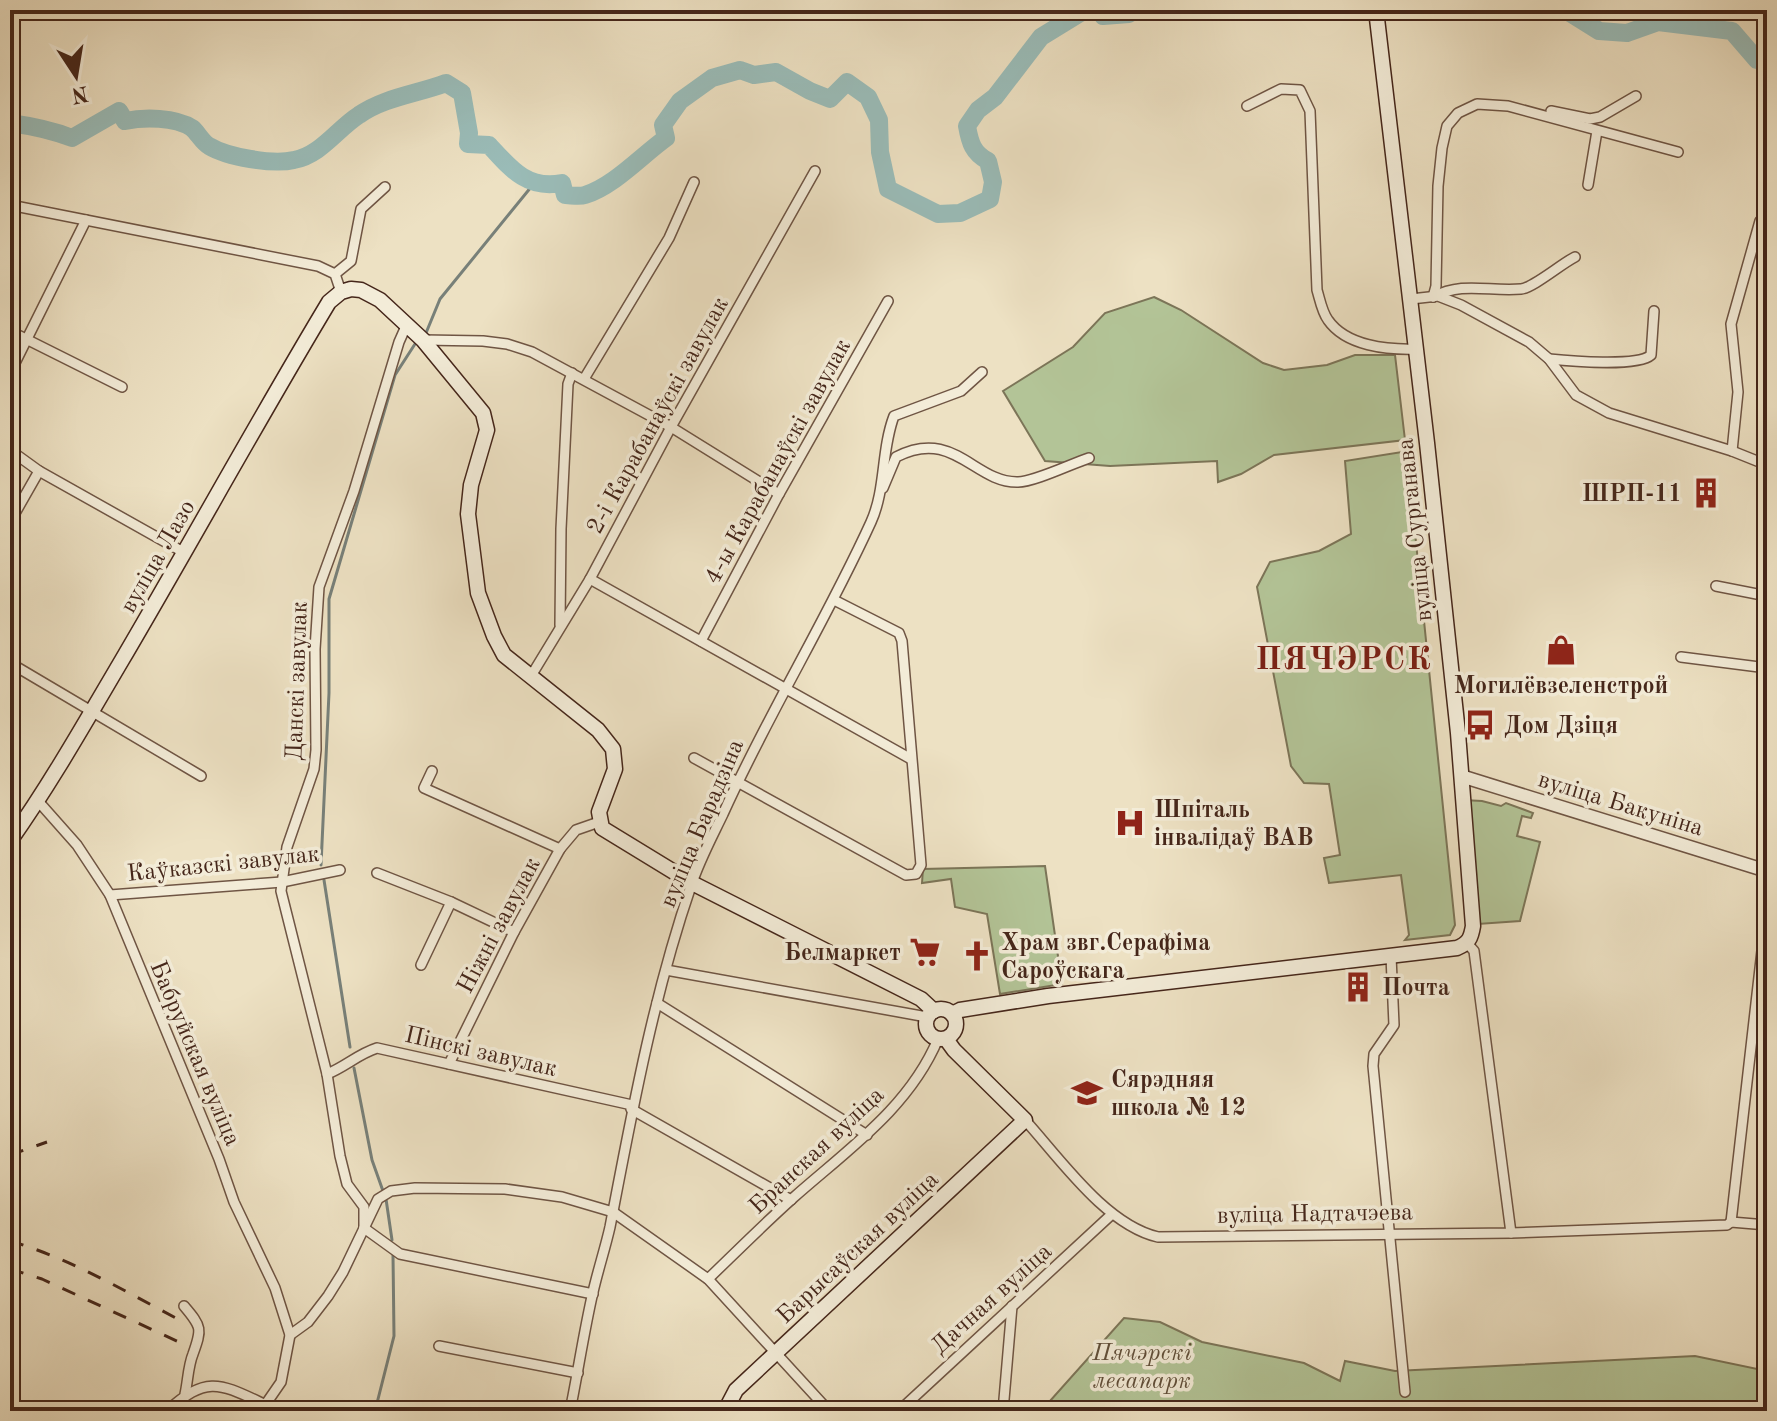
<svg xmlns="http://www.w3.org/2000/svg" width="1777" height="1421" font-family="'Old Standard TT',serif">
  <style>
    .green { fill: #b3c497; stroke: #7c7558; stroke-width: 2 }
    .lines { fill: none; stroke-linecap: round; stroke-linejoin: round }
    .stream { stroke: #788079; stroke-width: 3 }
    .river { stroke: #9abcb8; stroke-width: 18 }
    .minor-casing { stroke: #6f5544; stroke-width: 12 }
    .tertiary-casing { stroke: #6f5544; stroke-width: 15 }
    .secondary-casing { stroke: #45261a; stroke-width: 17 }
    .minor { stroke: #f3ecd8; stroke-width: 9 }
    .tertiary { stroke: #f3ecd8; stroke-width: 12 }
    .secondary { stroke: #f3ecd8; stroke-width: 14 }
    .rail { stroke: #45261a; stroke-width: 3; stroke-dasharray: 14 14; stroke-linecap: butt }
    .labels { text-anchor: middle; stroke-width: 7; stroke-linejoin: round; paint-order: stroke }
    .street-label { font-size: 24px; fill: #45261a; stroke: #f3ecd8 }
    .poi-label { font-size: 24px; font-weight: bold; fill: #45261a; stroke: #f3ecd8; text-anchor: start }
    .park-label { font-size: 24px; font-style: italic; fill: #604e39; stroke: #f3ecd8 }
    .district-label { font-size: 32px; font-weight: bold; letter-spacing: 2px; fill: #7a1f14; stroke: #f3ecd8 }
  </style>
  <rect width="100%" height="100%" fill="#ede1c3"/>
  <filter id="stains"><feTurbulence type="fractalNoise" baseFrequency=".0025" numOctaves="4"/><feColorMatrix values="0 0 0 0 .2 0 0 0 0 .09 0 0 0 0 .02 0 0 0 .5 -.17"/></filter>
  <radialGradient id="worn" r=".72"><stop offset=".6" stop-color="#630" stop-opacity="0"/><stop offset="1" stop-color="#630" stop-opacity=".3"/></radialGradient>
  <g class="green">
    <polygon points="1154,297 1181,310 1263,363 1284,370 1327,365 1355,355 1395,355 1405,440 1274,455 1241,474 1218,482 1217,461 1110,466 1045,461 1003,391 1073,347 1105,313"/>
    <polygon points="1402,452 1407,454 1455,925 1450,935 1405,940 1409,935 1401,875 1329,883 1324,858 1340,855 1329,784 1304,783 1291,766 1257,587 1270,562 1319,551 1351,534 1345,461"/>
    <polygon points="1463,800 1482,801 1501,806 1506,803 1533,813 1531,818 1522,816 1517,836 1540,842 1520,921 1478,924"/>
    <polygon points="1045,866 1062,984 1000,994 987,914 955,907 951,879 922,883 923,869"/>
    <polygon points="1124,1318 1160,1322 1202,1342 1304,1363 1340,1381 1345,1361 1395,1371 1695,1356 1767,1371 1767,1411 1041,1411"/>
  </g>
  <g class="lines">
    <g class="stream">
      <polyline points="426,333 440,299 536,181"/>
      <polyline points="321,865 329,693 329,599 395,375 415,344"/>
      <polyline points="324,880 350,1047"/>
      <polyline points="354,1068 372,1160 383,1191"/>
      <polyline points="386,1199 392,1240"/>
      <polyline points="375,1411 394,1336 393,1255"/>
    </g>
    <g class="river">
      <polyline points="1100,10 1103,16 1129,14 1134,10"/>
      <polyline points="1559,10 1567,11 1599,31 1627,33 1658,22 1732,31 1757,60 1767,62"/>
      <path d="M10 123C32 126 52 130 72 138L119 111 125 121C144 117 175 117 192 128 198 133 202 142 209 146 227 157 273 165 294 160 321 155 337 129 359 115 385 97 417 94 446 83L462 93 469 133 468 144 489 145C510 168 527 190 562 183L565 195C571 195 579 197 585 195 614 186 641 156 666 138L663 125 680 101 712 78 740 70 754 75 776 72 810 91 830 99 847 82 868 97 879 120 880 152 888 189 938 214 960 213 990 199 993 182 988 161C973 153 970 143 967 126L978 110 995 97 1041 37 1085 10"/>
    </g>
    <g class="minor-casing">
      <g id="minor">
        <path d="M1247 106 1281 89 1300 90 1310 111 1317 290C1320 300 1322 312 1328 320 1346 346 1387 350 1417 349"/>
        <polyline points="1551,111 1590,119 1600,117 1636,96"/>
        <polyline points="1588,185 1597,131"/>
        <polyline points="10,205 318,266 335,274 341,292"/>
        <polyline points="335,274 351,261 361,209 385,187"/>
        <polyline points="1433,297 1436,286 1438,186 1442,148 1447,126 1458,113 1477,104 1508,106 1678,152"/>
        <path d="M1433 297C1463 281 1489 292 1521 289 1533 288 1561 264 1575 257"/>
        <polyline points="1411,299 1438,296 1461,305 1529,342 1549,359 1576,395 1609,413 1732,451 1767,465"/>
        <polyline points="10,331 122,387"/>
        <polyline points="423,340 483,341 507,344 532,352 671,427 779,494"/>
        <path d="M1549 359C1569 361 1638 367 1651 355L1654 311"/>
        <polyline points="10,373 86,220"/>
        <polyline points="584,379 669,238 694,182"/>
        <polyline points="10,450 39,471 185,553"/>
        <polyline points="1732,451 1738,392 1731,324 1760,221"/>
        <path d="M883 488 896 457C954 427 974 483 1018 482 1034 482 1071 464 1089 458"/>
        <polyline points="10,522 39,471"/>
        <polyline points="590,579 911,759"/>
        <polyline points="1716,586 1767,596"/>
        <polyline points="560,625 561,529 568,384 572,373"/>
        <polyline points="701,641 779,494 888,301"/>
        <polyline points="1681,657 1767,668"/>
        <polyline points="10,663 201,776"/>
        <polyline points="531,676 590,579 671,427 815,171"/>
        <polyline points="694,758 906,875 916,874 921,865 902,641 899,633 834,600"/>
        <polyline points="432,771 424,788 560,849"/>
        <polyline points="38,801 77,845 110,895 219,1159 234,1202 275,1288 290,1335 281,1382 261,1411"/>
        <polyline points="377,873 451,902 514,932"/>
        <polyline points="110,895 282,882 340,870"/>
        <polyline points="1467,943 1474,951 1511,1233"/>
        <polyline points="1391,956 1394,1025 1374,1054 1373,1066 1405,1392"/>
        <polyline points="421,965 451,902"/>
        <polyline points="666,970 927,1017"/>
        <polyline points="657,1003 867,1135"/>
        <polyline points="449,1064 514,932 560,849 576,830 599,822"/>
        <path d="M327 1074C345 1067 358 1054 377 1048L632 1105"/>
        <polyline points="631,1109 791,1200"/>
        <path d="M1025 1120C1061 1160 1106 1225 1158 1237L1511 1233 1727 1225 1731 1222 1767 1225"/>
        <polyline points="1731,1222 1767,907"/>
        <polyline points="364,1228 364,1207 347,1184 340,1156 327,1074 281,891 287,847 314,769 316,750 315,649 319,587 354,491 399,342 407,324"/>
        <polyline points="364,1228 400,1254 593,1294"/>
        <path d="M708 1279C736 1252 764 1224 793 1198 847 1150 909 1108 938 1039"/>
        <path d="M184 1306C202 1327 202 1329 193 1354 188 1366 188 1381 185 1394"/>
        <polyline points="290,1335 308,1322 328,1296 343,1272 378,1199 391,1191 415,1188 505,1189 562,1197 613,1212 708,1279 829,1411"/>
        <polyline points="439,1346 578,1373"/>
        <path d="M167 1411C207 1375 219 1383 264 1404"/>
        <path d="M570 1411C578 1372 584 1331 593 1292 598 1270 605 1249 610 1227 632 1112 653 997 691 886 699 861 712 837 723 814 768 714 826 621 871 522 886 489 881 450 894 416L961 391 982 372"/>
        <polyline points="899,1411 1111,1215"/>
        <polyline points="1003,1411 1012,1306"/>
      </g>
    </g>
    <g class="tertiary-casing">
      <polyline id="tertiary" points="1461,776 1767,871"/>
    </g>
    <g class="secondary-casing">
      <g id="secondary">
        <path d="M10 841C51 783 86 721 122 660 192 541 258 420 329 302L341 292 351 289 361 290 380 300 423 340 483 413 487 430 471 485 468 514 478 593 494 636 504 655 598 730 613 749 615 769 599 812 602 828 692 883 921 999 934 1011"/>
        <circle cx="941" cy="1024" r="15"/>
        <path d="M952 1014 960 1010 1048 996 1457 948C1469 943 1471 938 1473 926L1458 733 1427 443 1376 10"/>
        <polyline points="725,1411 736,1390 1025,1120 954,1050 946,1039"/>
      </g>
    </g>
    <use href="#minor" class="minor"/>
    <use href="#tertiary" class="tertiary"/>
    <use href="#secondary" class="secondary"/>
    <g class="rail">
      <polyline points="10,1155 47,1142"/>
      <path d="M10 1241C72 1259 130 1294 187 1324"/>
      <polyline points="10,1269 42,1279 179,1342"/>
    </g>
  </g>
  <defs>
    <g id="building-bare" transform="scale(2.4)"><path d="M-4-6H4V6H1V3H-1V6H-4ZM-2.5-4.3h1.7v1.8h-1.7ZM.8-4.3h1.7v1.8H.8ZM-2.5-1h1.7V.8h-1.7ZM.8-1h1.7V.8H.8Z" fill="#8f2418" stroke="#f3ecd8" stroke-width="2.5" paint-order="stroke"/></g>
    <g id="shop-bare" transform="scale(2.4)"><path d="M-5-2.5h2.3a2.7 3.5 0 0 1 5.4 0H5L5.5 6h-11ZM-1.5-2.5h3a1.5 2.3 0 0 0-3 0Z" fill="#8f2418" stroke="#f3ecd8" stroke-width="2.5" paint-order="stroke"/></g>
    <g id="bus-bare" transform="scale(2.4)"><path d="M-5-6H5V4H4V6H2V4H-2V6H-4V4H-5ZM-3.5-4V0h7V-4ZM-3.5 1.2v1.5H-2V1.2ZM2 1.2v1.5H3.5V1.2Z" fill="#8f2418" stroke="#f3ecd8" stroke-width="2.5" paint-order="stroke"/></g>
    <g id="hospital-bare" transform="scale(2.4)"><path d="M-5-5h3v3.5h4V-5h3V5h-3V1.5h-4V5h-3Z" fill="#8f2418" stroke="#f3ecd8" stroke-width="2.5" paint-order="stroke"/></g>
    <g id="supermarket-bare" transform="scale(2.4)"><path d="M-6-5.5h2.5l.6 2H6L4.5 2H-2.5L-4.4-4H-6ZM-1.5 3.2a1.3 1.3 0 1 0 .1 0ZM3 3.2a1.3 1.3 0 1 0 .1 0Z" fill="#8f2418" stroke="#f3ecd8" stroke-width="2.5" paint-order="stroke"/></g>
    <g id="church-bare" transform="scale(2.4)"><path d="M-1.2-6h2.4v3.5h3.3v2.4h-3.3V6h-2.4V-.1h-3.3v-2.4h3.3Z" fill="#8f2418" stroke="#f3ecd8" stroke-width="2.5" paint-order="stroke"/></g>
    <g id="school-bare" transform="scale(2.4)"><path d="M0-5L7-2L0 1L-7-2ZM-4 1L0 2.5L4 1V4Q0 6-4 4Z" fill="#8f2418" stroke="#f3ecd8" stroke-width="2.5" paint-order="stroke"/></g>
  </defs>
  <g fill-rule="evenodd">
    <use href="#building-bare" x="1706" y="493"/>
    <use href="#shop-bare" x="1561" y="650"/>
    <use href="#bus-bare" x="1480" y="725"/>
    <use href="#hospital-bare" x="1130" y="823"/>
    <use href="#supermarket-bare" x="925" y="952"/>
    <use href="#church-bare" x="977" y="956"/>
    <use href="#building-bare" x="1358" y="987"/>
    <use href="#school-bare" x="1087" y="1093"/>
  </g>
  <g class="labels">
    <g class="street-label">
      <text transform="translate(657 415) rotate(-61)" y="8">2-і Карабанаўскі завулак</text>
      <text transform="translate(777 461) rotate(-61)" y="8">4-ы Карабанаўскі завулак</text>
      <text transform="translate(1414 530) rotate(-96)" y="8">вуліца Сурганава</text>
      <text transform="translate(157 556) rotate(-60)" y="8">вуліца Лазо</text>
      <text transform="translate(296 681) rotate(-88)" y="8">Данскі завулак</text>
      <text transform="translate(1621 803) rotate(17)" y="8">вуліца Бакуніна</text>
      <text transform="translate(701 823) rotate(-67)" y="8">вуліца Барадзіна</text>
      <text transform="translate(223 863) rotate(-6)" y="8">Каўказскі завулак</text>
      <text transform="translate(498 925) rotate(-62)" y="8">Ніжні завулак</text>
      <text transform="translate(481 1051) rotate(13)" y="8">Пінскі завулак</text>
      <text transform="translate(196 1053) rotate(67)" y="8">Бабруйская вуліца</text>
      <text transform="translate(816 1150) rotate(-43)" y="8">Бранская вуліца</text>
      <text transform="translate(1315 1213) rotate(-1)" y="8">вуліца Надтачэева</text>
      <text transform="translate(857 1247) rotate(-43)" y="8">Барысаўская вуліца</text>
      <text transform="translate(991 1298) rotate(-42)" y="8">Дачная вуліца</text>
    </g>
    <g class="poi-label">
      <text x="1682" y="501" text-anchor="end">ШРП-11</text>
      <text x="1561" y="693" text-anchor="middle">Могилёвзеленстрой</text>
      <text x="1504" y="733">Дом Дзіця</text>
      <text x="1154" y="817">Шпіталь<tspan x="1154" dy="28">інвалідаў ВАВ</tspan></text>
      <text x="1001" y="950">Храм звг.Серафіма<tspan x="1001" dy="28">Сароўскага</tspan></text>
      <text x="901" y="960" text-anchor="end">Белмаркет</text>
      <text x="1382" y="995">Почта</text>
      <text x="1111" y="1087">Сярэдняя<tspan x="1111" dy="28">школа № 12</tspan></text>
    </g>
    <g class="park-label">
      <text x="1142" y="1360">Пячэрскі<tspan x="1142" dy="28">лесапарк</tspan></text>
    </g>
    <g class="district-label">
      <text x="1344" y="669">ПЯЧЭРСК</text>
    </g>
  </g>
  <rect width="1777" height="1421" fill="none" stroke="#ede1c3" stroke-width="40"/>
  <rect x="12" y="12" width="1753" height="1397" fill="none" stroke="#45261a" stroke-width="4"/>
  <rect x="20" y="20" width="1737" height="1381" fill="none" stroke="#45261a" stroke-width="2"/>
  <g transform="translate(76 76) rotate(168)" stroke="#f3ecd8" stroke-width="6" paint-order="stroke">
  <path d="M0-6L14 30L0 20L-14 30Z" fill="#45261a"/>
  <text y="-12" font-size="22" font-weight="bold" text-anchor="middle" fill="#45261a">N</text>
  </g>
  <rect width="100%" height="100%" filter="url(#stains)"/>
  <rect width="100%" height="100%" fill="url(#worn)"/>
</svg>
